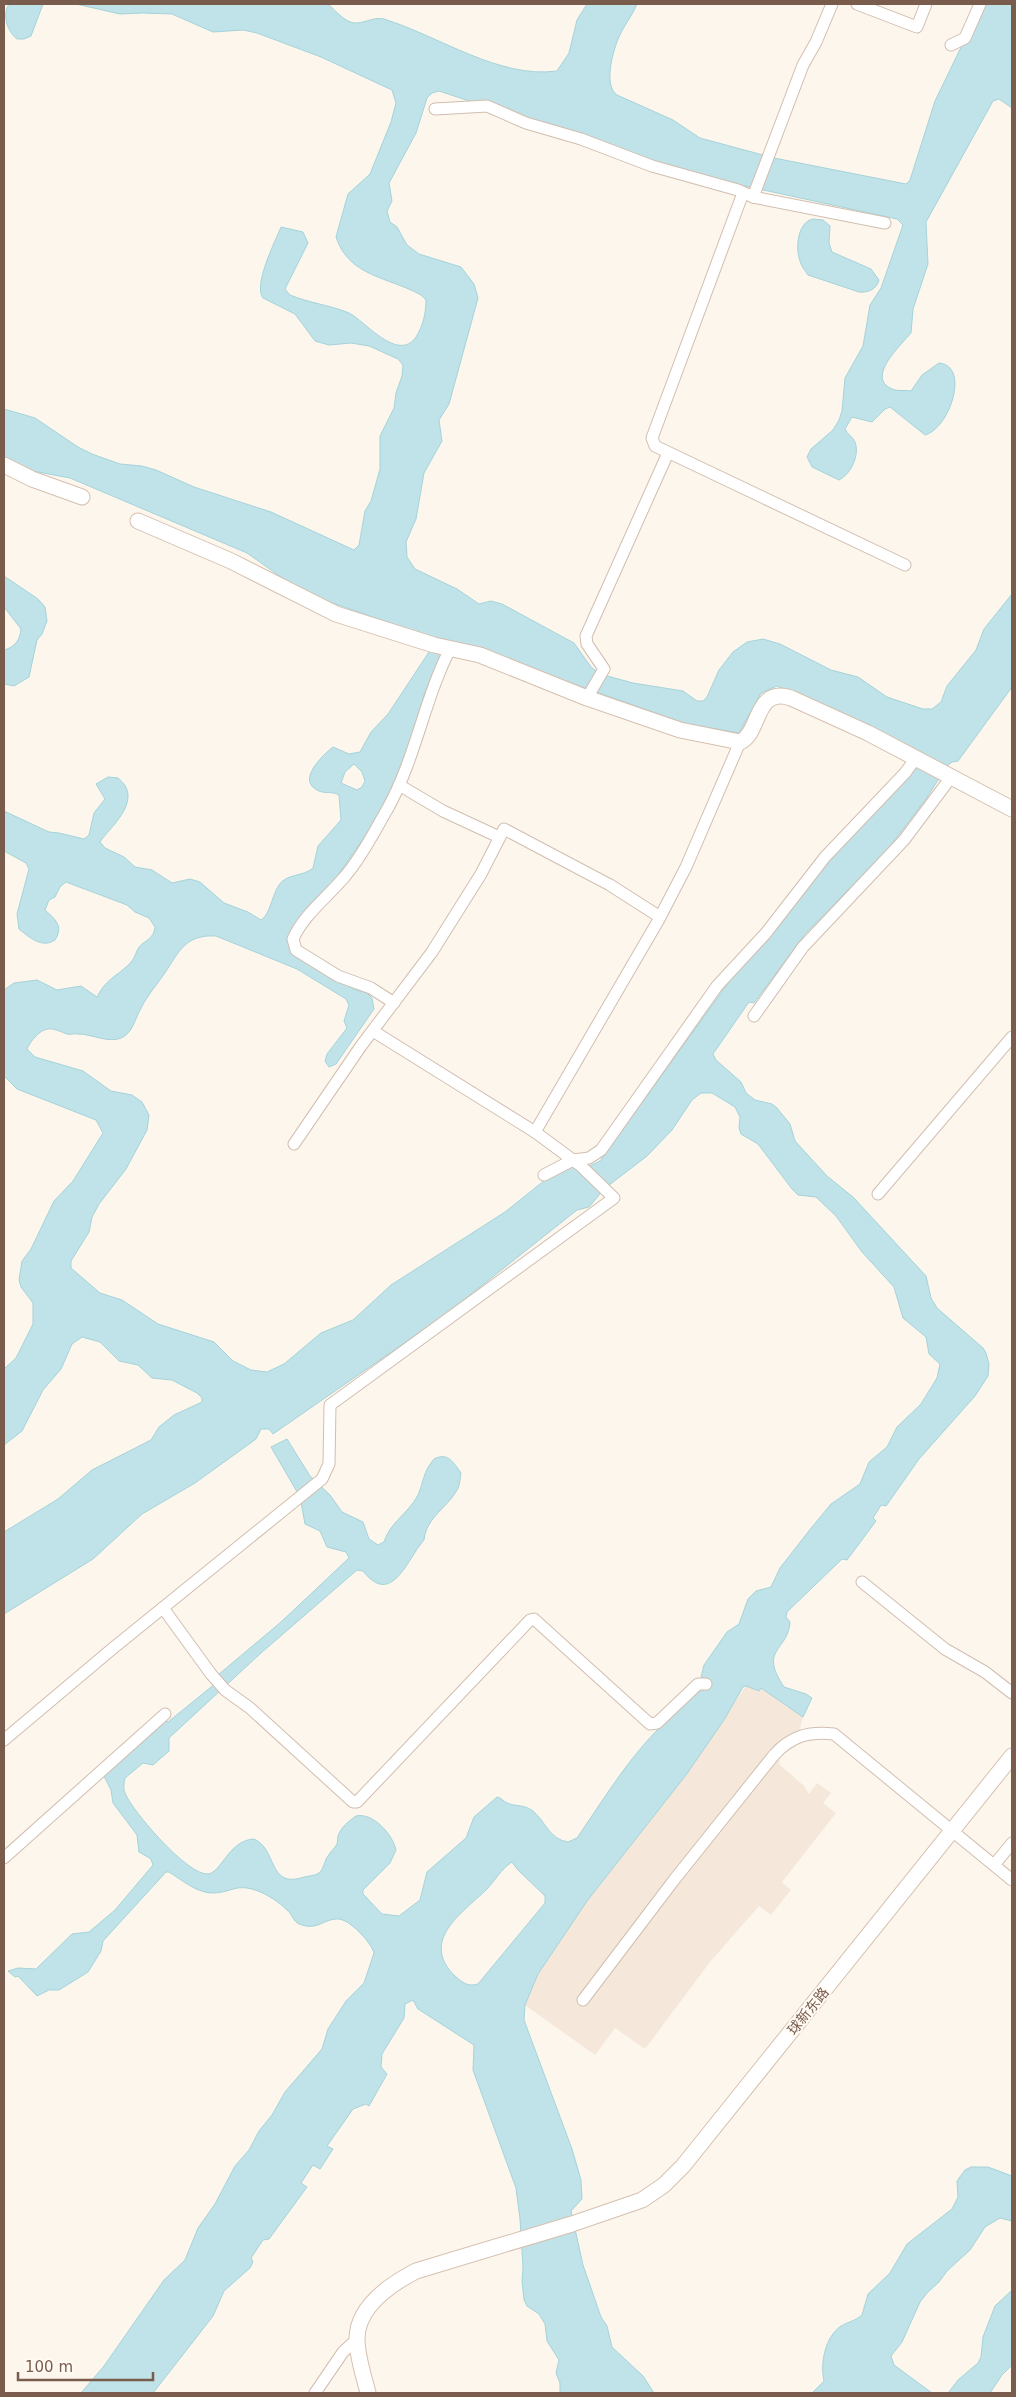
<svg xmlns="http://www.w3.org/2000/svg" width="1016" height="2397" font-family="'DejaVu Sans','Noto Sans SC',sans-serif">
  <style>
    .residential { fill: #f5e8da }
    .water { fill: #bfe3e8; stroke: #a5d3da; fill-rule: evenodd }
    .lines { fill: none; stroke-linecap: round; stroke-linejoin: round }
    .street-casing { stroke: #d1beb0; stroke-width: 13 }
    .secondary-casing { stroke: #d6c0b0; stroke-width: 17 }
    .street { stroke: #fff; stroke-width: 11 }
    .secondary { stroke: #fff; stroke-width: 15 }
    .labels { text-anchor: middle; stroke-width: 4; stroke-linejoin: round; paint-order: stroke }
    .street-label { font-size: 14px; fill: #7a5c4d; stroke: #fffaf3 }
  </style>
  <rect width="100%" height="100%" fill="#fdf6ec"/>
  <polygon class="residential" points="746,1686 759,1691 761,1688 803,1717 795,1747 781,1755 779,1764 804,1786 809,1794 817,1783 831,1793 823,1803 836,1813 782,1882 791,1890 771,1915 759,1906 710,1962 645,2049 615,2028 595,2055 525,2005 538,1974 587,1901 686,1775"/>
  <g class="water">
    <path d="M9 4H43L31 36 24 39H17C7 31 2 15 9 4Z"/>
    <path d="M76 4H328C336 11 346 24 357 23 367 22 374 17 384 19 439 36 499 79 557 71L569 53 577 20 587 4H637C632 17 623 26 618 39 613 52 603 85 617 95L673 120 700 138 774 158 906 184 910 180 935 101 982 4H1012V108L999 99 993 101 926 222 928 264 913 309 911 333C900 346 863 380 895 390 900 391 906 390 911 391L922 375 939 363C971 366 949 429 925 435L890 407 885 409 872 422 852 417 845 429C847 434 853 437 855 442 860 455 851 474 839 480L812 467 807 457 811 449 833 430 839 420 842 411 845 378 863 346 870 305 881 288 903 225 897 219 731 183 646 161 592 137 536 123 439 91 432 93 427 98 416 133 389 183 392 201 387 211 390 222 397 227 407 245 419 254 461 267 474 284 478 298 449 404 439 420 442 441 424 473 416 519 406 542 407 557 415 569 457 589 479 604 491 601 502 604 574 643 591 667 600 674 633 683 683 691 697 701H703L707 697 719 670 733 652 747 642 763 639 780 644 831 670 858 677 887 697 923 709H932L941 702 947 686 976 650 984 629 1012 594V687L958 761 952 762 947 766 926 799 888 849 805 934 754 1003 749 1002 713 1054 716 1060 741 1082 746 1093 755 1100 772 1104 777 1108 790 1124 795 1141 827 1176 853 1197 926 1276 931 1298 937 1308 983 1348 986 1353 989 1364 988 1376 975 1396 919 1459 886 1506 881 1505 873 1518 876 1521 847 1560 842 1559 787 1612 786 1617 790 1622C788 1652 758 1648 784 1687L806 1694 812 1698 803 1717 761 1688 759 1691 746 1686 743 1687 724 1720 686 1775 587 1901 538 1974 525 2005 524 2020 572 2149 581 2180 582 2199 571 2211 583 2265 601 2317 607 2326 612 2347 643 2376 654 2393H560V2383L556 2373 559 2360 547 2341 545 2324 539 2314 527 2306 524 2300 522 2281 523 2267 520 2219 516 2188 473 2070 474 2045 418 2009 413 2000 405 2004 404 2018 382 2054 381 2067 387 2074 369 2106 366 2104 353 2109 327 2146 333 2149 320 2169 313 2165 301 2183 307 2187 269 2239 263 2240 251 2258 253 2262 250 2268 224 2291 213 2316 153 2393H81L104 2366 164 2280 185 2260 198 2228 215 2204 235 2166 249 2150 259 2131 272 2115 285 2092 322 2049 328 2029 346 2001 364 1983 374 1953C371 1942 348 1917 336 1919 322 1920 317 1931 299 1924 293 1921 292 1914 287 1910 279 1902 268 1895 258 1891 236 1883 233 1892 214 1893 198 1894 182 1880 169 1872H166L103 1941 101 1951 88 1972 59 1990H49L37 1996 18 1976 15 1977 8 1971 18 1968 36 1969 72 1934 89 1932 115 1910 153 1865 151 1859 139 1852 137 1835 113 1803 111 1790 104 1776 166 1721 168 1722 216 1683 218 1675 281 1622 349 1558 346 1552 327 1547 320 1531 305 1524 300 1497 271 1447 287 1439 310 1476 330 1495 342 1512 363 1522 369 1539 378 1545 384 1542C390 1522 409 1513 418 1495 424 1481 423 1472 434 1459 448 1452 453 1462 461 1473 460 1478 460 1484 458 1488 449 1507 426 1517 424 1540 407 1559 392 1608 363 1571L357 1570 261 1653 169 1738V1751L153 1765 143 1763 125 1778C124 1782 123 1789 125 1793 132 1811 188 1876 208 1874 221 1873 229 1840 254 1839 277 1849 268 1887 301 1878 306 1876 315 1876 319 1873 324 1869 324 1861 328 1856 330 1852 335 1848 337 1844 338 1841 337 1838 338 1836 341 1827 349 1821 356 1816 373 1812 393 1835 396 1850L390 1863 363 1890V1894L382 1914 399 1916 420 1900 427 1872 466 1838 474 1817 497 1797C502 1798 503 1801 507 1803 516 1807 524 1804 533 1811 546 1822 549 1839 568 1842L577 1838C606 1796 633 1750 672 1716 686 1704 690 1696 707 1686L706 1679 701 1677 704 1665 727 1632 739 1624 748 1599 756 1591 771 1587 780 1568 812 1527 831 1504 860 1484 869 1462 887 1447 897 1427 921 1404 937 1378 940 1364 929 1354 926 1337 903 1318 894 1287 862 1252 836 1216 816 1197 798 1195 792 1189 758 1144 741 1134 739 1128 740 1117 735 1107 712 1093H701L692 1100 672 1130 647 1156 604 1189 589 1207 577 1210 446 1314 273 1434 269 1429H261L256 1439 195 1483 142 1514 93 1559 4 1614V1532L58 1499 92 1470 151 1440 159 1427 174 1415 202 1402V1398L197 1393 172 1380 152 1378 138 1365 119 1361 100 1342 82 1337 72 1344 61 1369 43 1390 22 1431 4 1445V1369L16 1358 33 1324V1303L21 1287 19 1280 22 1261 31 1249 54 1201 73 1181 103 1133 96 1120 17 1089 4 1076V990L14 983 37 980 57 990 81 986 97 997C107 977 120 975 132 961 135 957 136 952 139 947 145 940 154 939 155 927L149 918 135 912 127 905 66 882 60 887 55 897 49 900 45 910C55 919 64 926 55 940 42 949 29 937 19 929L17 914 29 869 26 863 4 851V811L49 832 59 833 84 839 89 835 94 813 105 799 96 784 108 777 118 778C143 798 115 823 102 839L100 842 105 848 124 857 135 867 152 870 172 883 190 879 200 882 224 903 248 912 261 920C270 915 272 895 279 885 287 873 303 877 313 868L318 846 341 820 339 795C333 791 326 794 319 791 295 781 323 755 333 747L349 754 360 752 371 732 388 714 431 649 443 653 424 695 401 774 379 816 334 881 292 930 296 952 353 989 367 993 372 998 374 1009 336 1064 329 1067 325 1061 327 1054 347 1028 344 1021 349 1005 346 999 297 969 216 936C183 934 178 955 162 977 154 988 145 999 139 1012 135 1020 133 1029 126 1035 113 1046 93 1034 78 1034 74 1033 71 1035 67 1034 61 1032 54 1028 48 1029 39 1030 30 1042 27 1049L35 1057 83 1071 111 1091 132 1095 142 1102 149 1115 147 1130 126 1169 99 1204 92 1217 89 1232 71 1261V1268L100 1293 122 1300 158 1324 214 1342 233 1361 251 1370 267 1372 284 1364 321 1333 353 1320 391 1285 505 1212 550 1176 574 1166 588 1167 600 1161 736 972 771 936 796 899 836 853 918 766 871 727 777 686 761 693 739 733 684 723 512 662 441 644 410 630 321 599 295 587 247 553 70 478 27 470 4 462V409L35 418 78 447 92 454 120 464 142 466 156 470 194 487 271 512 354 550 359 545 365 511 371 501 380 469V436L394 408 396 393 402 376 403 365 398 359 369 346 351 343 329 345 315 341 295 314 263 298C253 285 275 242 281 227L303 232 308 243 285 289 290 295C309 303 330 305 349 313 365 321 398 363 416 337 423 326 426 313 426 300L421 295C389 277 349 277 336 237L348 194 370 174 391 122 396 103 392 90 321 57 257 33 243 30 213 32 172 14 142 13 120 14ZM354 764 362 772 365 781 362 787 357 790 341 783 345 772ZM512 1862 517 1869 545 1896V1903L478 1984C468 1987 463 1983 455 1976 419 1941 462 1913 486 1890 495 1881 501 1869 512 1862Z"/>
    <path d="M813 219 823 220 830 226 829 243 832 252 871 269 879 280C877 289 868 293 859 292L808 275C805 270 801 266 800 261 795 247 798 222 813 219Z"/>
    <path d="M4 576 38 599 45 607 47 621 42 634 37 640 29 677 14 686 4 684V650C15 647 20 640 21 629L4 607Z"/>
    <path d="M971 2167H988L1012 2176V2221L1000 2218 985 2227 970 2250 947 2271 939 2282 927 2293 920 2302 902 2342 891 2356 894 2365 932 2393H812L824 2381C820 2363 825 2337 841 2326 848 2322 855 2321 862 2315L868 2294 890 2273 907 2244 952 2209 958 2197 957 2181 965 2170Z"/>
    <polygon points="1012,2290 1012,2365 1002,2375 990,2393 948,2393 958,2380 978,2363 981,2357 983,2337 995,2306"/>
  </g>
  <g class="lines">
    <g class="street-casing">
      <g id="street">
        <polyline points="857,4 917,27 926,4"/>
        <polyline points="951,45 965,38 980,4"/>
        <polyline points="435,109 487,106 526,123 581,139 652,166 738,190 753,197 885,223"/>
        <polyline points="743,193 652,438 655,446 905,565"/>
        <polyline points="753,197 803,65 816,42 832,4"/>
        <polyline points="587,698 604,669 587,644 586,636 668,453"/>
        <polyline points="399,785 443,811 499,837"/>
        <path d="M394 1003 371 988 338 976 296 950 293 939C304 914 329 896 346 875 363 855 375 830 388 808 416 757 424 700 450 649"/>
        <polyline points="754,1016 803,947 904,840 952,776"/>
        <polyline points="535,1132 658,921 686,867 740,742"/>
        <polyline points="294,1144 361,1046 432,952 481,874 504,829 610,885 660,917"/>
        <polyline points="544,1175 573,1160 589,1158 601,1150 717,986 766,933 825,857 905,773 916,758"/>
        <polyline points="878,1194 1012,1037"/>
        <polyline points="862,1582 945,1649 985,1672 1012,1693"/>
        <polyline points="163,1608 211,1674 225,1690 250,1708 353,1802 357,1802 530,1620 534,1619 650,1724 657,1723 698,1684 706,1684"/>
        <polyline points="4,1740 112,1649 322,1479 329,1464 330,1405 614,1198 581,1166 535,1132 373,1031"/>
        <polyline points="4,1858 165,1714"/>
        <polyline points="994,1865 1012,1843"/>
        <path d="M583 2000 674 1880 774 1755C791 1736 809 1731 834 1734L1012 1880"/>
        <polyline points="315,2393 343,2352 357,2339"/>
      </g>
    </g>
    <g class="secondary-casing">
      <g id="secondary">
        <polyline points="4,465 32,479 82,497"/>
        <path d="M138 521 231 561 336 614 434 645 480 655 587 698 680 730 740 742C761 733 754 686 791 698L868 733 1012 809"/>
        <path d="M368 2393C364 2376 357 2357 357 2339 357 2307 391 2284 416 2271L572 2224 642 2200 664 2185 683 2166 1012 1756"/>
      </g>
    </g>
    <use href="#street" class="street"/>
    <use href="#secondary" class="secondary"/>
  </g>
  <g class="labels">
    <g class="street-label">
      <text transform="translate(808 2011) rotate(-51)" y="5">球新东路</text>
    </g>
  </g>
  <rect width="1016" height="2397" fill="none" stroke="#7a5c4d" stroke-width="10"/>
  <path d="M18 2372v8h135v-8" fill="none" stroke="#7a5c4d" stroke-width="2.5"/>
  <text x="25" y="2372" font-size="15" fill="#7a5c4d" stroke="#fffaf3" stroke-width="4" paint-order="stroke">100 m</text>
</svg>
